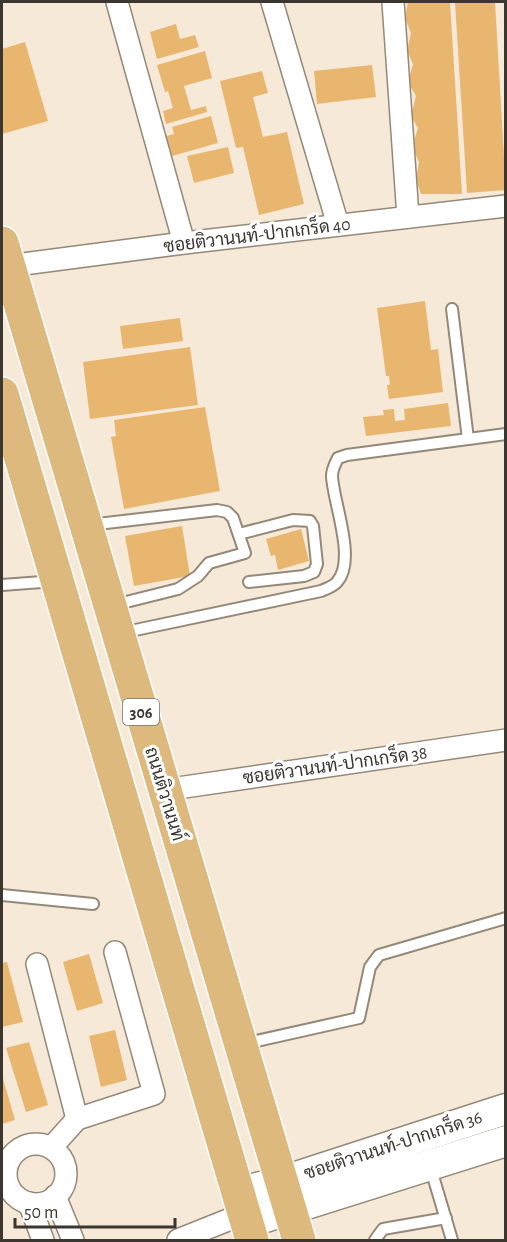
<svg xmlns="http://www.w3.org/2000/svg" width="507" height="1242" font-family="'Alegreya Sans',Sarabun,sans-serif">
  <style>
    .building { fill: #e9b670 }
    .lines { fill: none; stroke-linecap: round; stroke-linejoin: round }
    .lane-casing { stroke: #948979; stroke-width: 14 }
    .street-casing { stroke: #948979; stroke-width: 24 }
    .secondary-casing { stroke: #948979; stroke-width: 33 }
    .primary-casing { stroke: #fff; stroke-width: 36 }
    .lane { stroke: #fff; stroke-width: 10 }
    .street { stroke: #fff; stroke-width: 21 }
    .secondary { stroke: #fff; stroke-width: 30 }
    .primary { stroke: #deb97e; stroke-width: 33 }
    .labels { text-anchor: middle; stroke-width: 6; stroke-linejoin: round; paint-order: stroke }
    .shield { fill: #fff; stroke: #76726e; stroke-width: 1.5 }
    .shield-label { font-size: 16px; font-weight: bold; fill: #3b3630 }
    .street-label { font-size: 18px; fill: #3b3630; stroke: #fff }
  </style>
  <rect width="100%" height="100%" fill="#f6e9d8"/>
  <g class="building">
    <polygon points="408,2 450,2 462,194 421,194 416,180 419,162 412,147 418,128 411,116 416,96 408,82 413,64 407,51 411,33 405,18"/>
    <polygon points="455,2 495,2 506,190 467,193"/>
    <polygon points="176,24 180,39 195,35 199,47 157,59 150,32"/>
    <polygon points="25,42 48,121 2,134 2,49"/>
    <polygon points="205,51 212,78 184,86 191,110 206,106 207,112 166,124 163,111 173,108 168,91 165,92 157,65"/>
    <polygon points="372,65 376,97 317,104 314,71"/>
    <polygon points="262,71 268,93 253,97 263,137 287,132 304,204 259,215 243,147 236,148 220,81"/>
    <polygon points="211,116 218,143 172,156 166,136 174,134 172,127"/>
    <polygon points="228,147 234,173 194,183 187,156"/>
    <polygon points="425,301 431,350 438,349 443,392 389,399 387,385 390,385 389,376 386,376 377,308"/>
    <polygon points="180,318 183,341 123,349 120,326"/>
    <polygon points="190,347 198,405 90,419 83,362"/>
    <polygon points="448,403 451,426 366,436 363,417 384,415 383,410 394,409 395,421 405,420 404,409"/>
    <polygon points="205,407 220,491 124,509 111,437 116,436 114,420"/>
    <polygon points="182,526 190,576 134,586 125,536"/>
    <polygon points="301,529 309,561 278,570 275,555 271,556 266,539"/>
    <polygon points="89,954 103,1003 77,1011 63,962"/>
    <polygon points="7,962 23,1022 2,1027 2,963"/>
    <polygon points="115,1030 127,1080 101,1087 89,1036"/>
    <polygon points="29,1042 48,1105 26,1112 6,1048"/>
    <polygon points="2,1075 15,1120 2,1124"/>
  </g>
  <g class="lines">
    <g class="lane-casing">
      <g id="lane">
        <polyline points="452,309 468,439"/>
        <polyline points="89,525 217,510 227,512 233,518 245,553 209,563 198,576 178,589 114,605"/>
        <polyline points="239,534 293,520 310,521 313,526 317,564 314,572 304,576 249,582"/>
        <polyline points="2,585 55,581"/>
        <path d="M121 633 321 591C326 589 334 586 337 582 357 560 333 502 332 476 332 469 335 464 338 458L347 455 506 434"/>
        <polyline points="2,895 93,904"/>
        <polyline points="243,1044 359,1018 370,967 379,955 506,918"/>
        <polyline points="430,1166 452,1240"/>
        <polyline points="375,1240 383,1229 446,1218"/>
      </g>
    </g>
    <g class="street-casing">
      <g id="street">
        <polyline points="117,2 184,243"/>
        <polyline points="272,2 338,225"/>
        <polyline points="393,2 408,217"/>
        <polyline points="8,266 184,243 506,206"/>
        <polyline points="164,790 506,740"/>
        <polyline points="37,964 77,1119"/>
        <circle cx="36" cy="1174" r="30"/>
        <polyline points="51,1148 77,1119 154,1094 115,952"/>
        <polyline points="55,1196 73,1240"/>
        <polyline points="29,1203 43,1240"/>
        <polyline points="178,1240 243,1214"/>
      </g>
    </g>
    <g class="secondary-casing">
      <g id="secondary">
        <polyline points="237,1193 281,1182 506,1109"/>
        <polyline points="246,1223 506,1141"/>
      </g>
    </g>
    <g class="primary-casing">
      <g id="primary">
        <polyline points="2,243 299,1240"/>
        <polyline points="2,394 252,1240"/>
      </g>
    </g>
    <use href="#lane" class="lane"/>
    <use href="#street" class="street"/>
    <use href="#secondary" class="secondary"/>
    <use href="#primary" class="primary"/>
  </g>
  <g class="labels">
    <rect class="shield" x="123" y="699" width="36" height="26" rx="4.5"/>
    <g class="shield-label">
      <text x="141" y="718">306</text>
    </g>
    <g class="street-label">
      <text transform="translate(257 235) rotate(-7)" y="6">ซอยติวานนท์-ปากเกร็ด 40</text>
      <text transform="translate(335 765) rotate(-8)" y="6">ซอยติวานนท์-ปากเกร็ด 38</text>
      <text transform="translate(165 794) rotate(73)" y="6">ถนนติวานนท์</text>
      <text transform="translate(393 1145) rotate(-18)" y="6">ซอยติวานนท์-ปากเกร็ด 36</text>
    </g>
  </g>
  <rect width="507" height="1242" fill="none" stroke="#3b3630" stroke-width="6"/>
  <path d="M15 1218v9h160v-9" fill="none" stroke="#3b3630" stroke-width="3"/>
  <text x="24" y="1218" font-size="18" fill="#3b3630" stroke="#ffffff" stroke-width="4.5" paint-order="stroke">50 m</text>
</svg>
